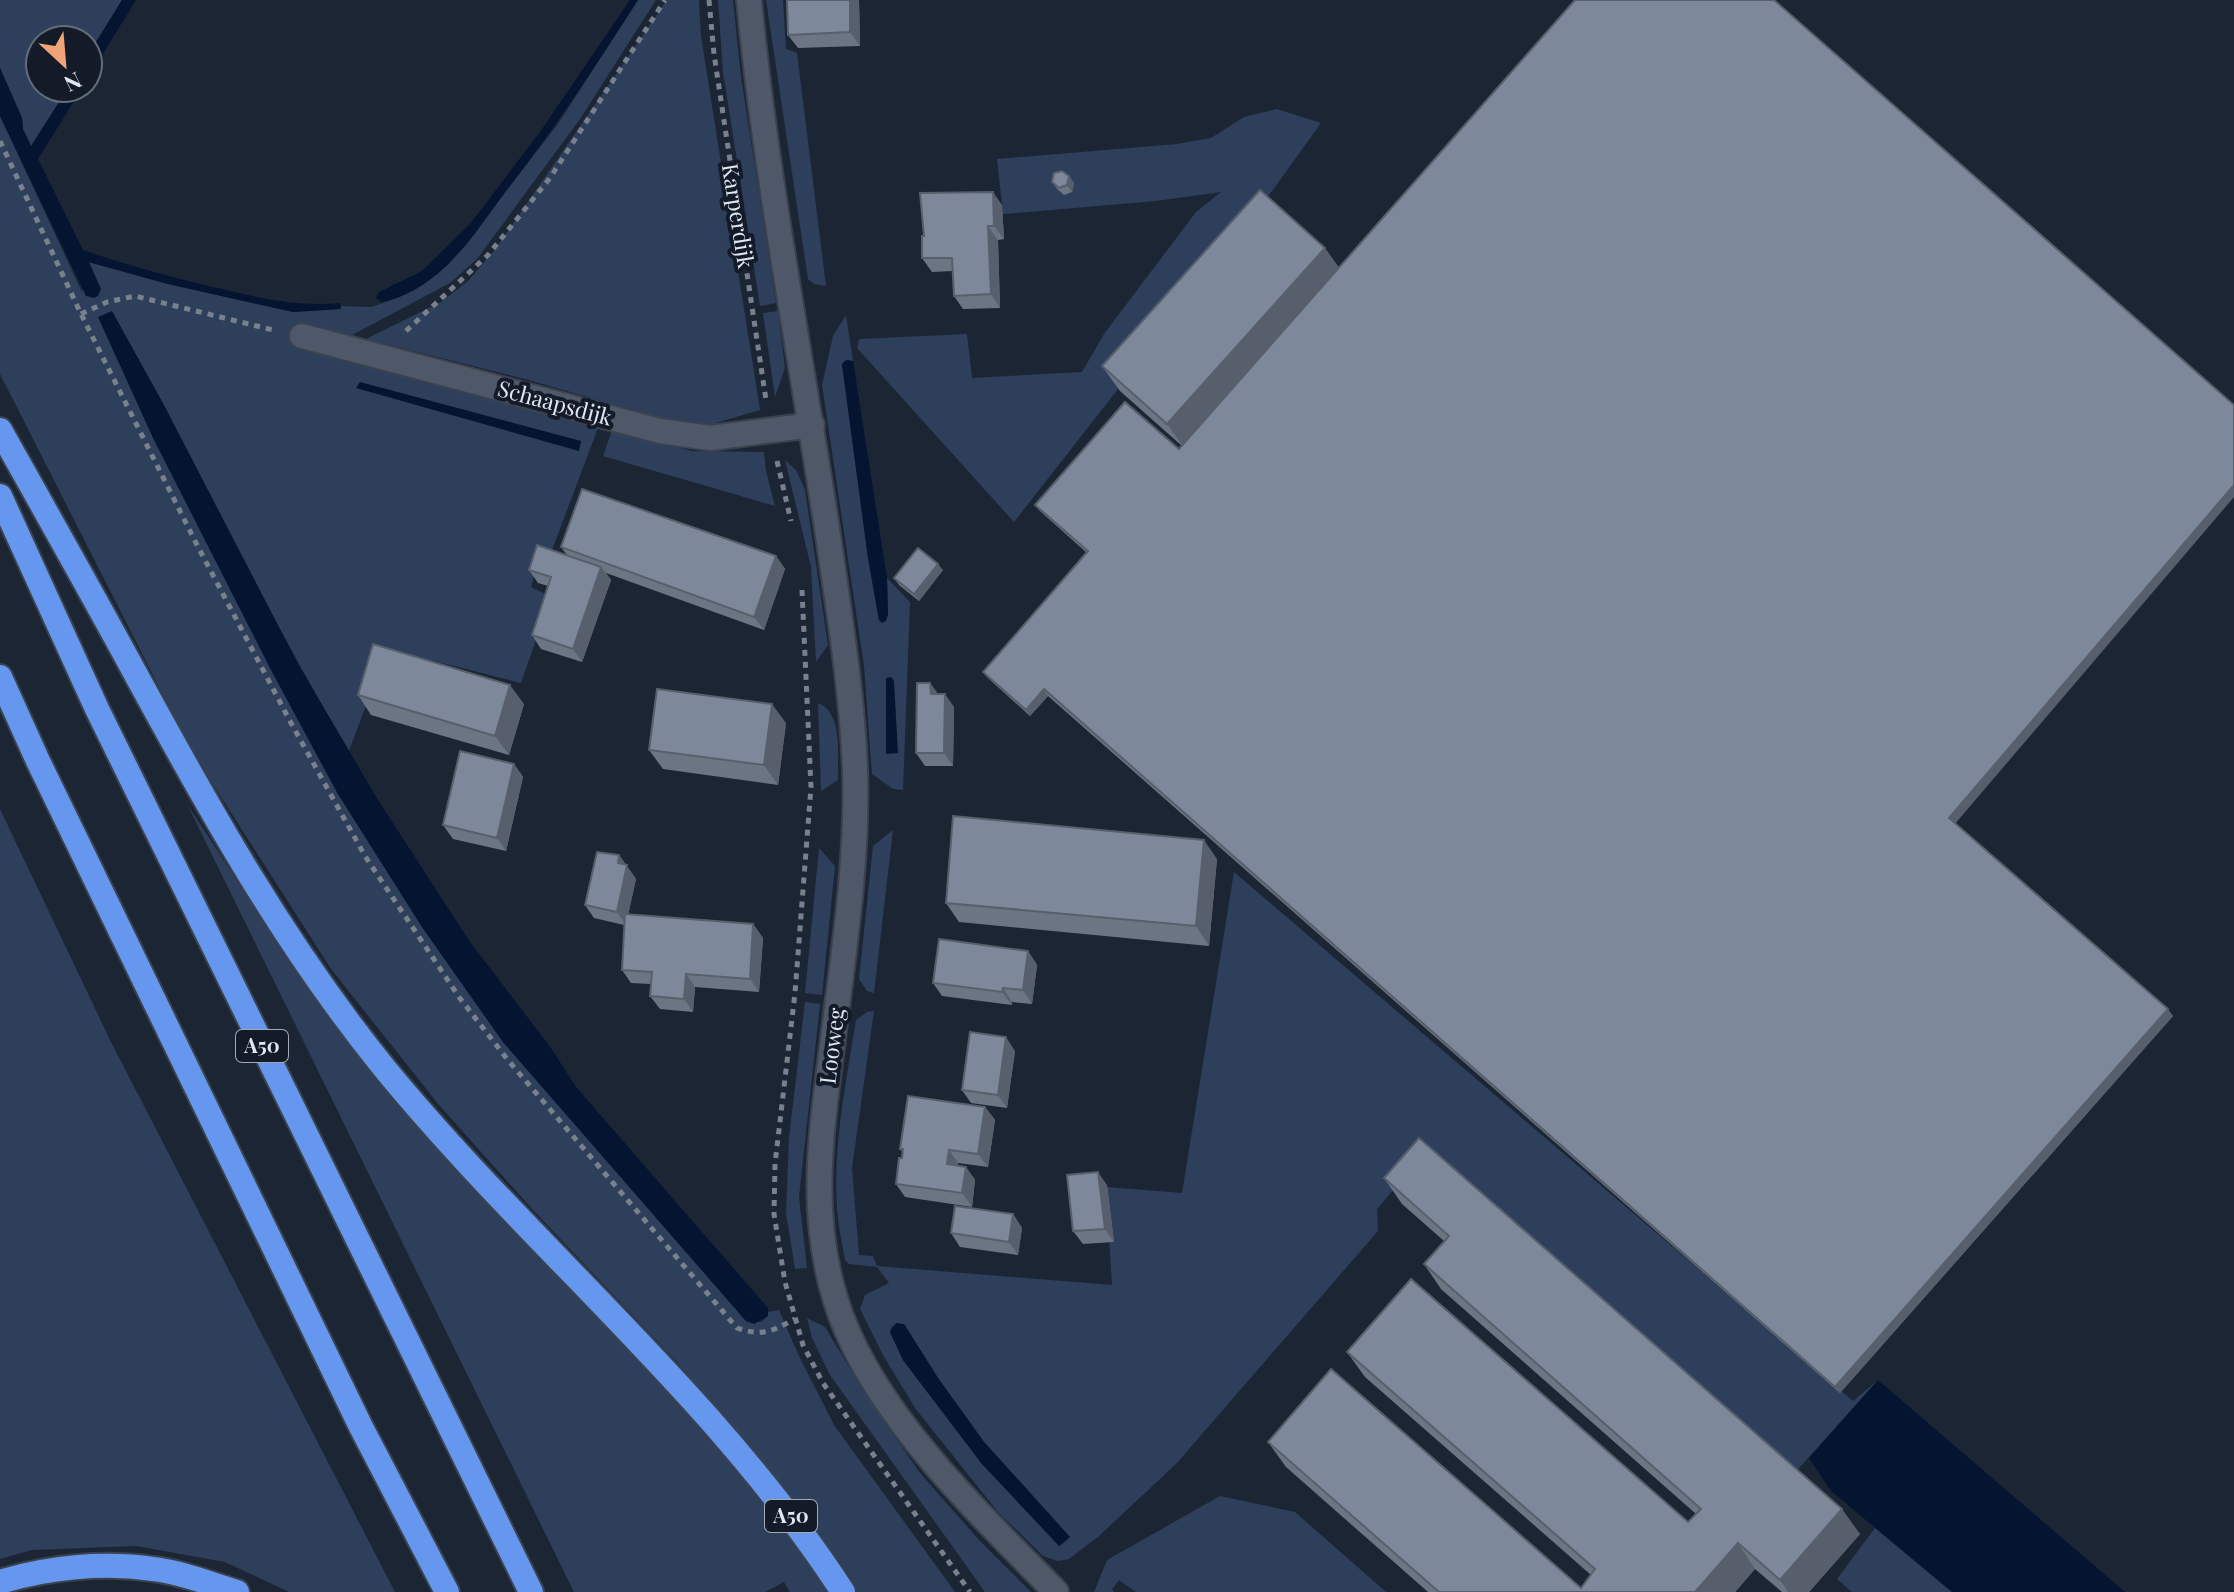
<svg xmlns="http://www.w3.org/2000/svg" width="2234" height="1592" font-family="'Playfair Display',serif">
  <style>
    .green { fill: #2e3f5c; fill-rule: evenodd }
    .water { fill: #041431 }
    .lines { fill: none; stroke-linecap: round; stroke-linejoin: round }
    .minor-casing { stroke: #3b424e; stroke-width: 28 }
    .highway-casing { stroke: #3b424e; stroke-width: 28 }
    .path { stroke: #79818d; stroke-width: 5; stroke-dasharray: 6 6; stroke-linecap: butt }
    .minor { stroke: #4e5868; stroke-width: 24 }
    .highway { stroke: #6497ed; stroke-width: 24 }
    .wall { fill: #6c7584 }
    .shaded-wall { fill: #585f6c }
    .building { fill: #7d889a; stroke: #585f6c; stroke-width: 2 }
    .labels { text-anchor: middle; stroke-width: 8; stroke-linejoin: round; paint-order: stroke }
    .shield { fill: #131b29; stroke: #a2aab4; stroke-width: 2 }
    .shield-label { font-size: 20px; font-weight: bold; fill: #e0e7f0 }
    .street-label { font-size: 22px; fill: #e0e7f0; stroke: #131b29 }
  </style>
  <rect width="100%" height="100%" fill="#1c2533"/>
  <g class="green">
    <polygon points="0,0 122,0 88,55 88,40 40,40 40,88 68,88 31,147 23,129 22,118 0,68"/>
    <path d="M638 0H656L580 119 477 259 450 283 352 335 300 323 295 347 453 384 598 428 552 550 541 549 531 587 551 597 521 683 387 649 349 751C264 608 193 457 112 312L270 668 338 794 422 927 503 1042 746 1321 761 1322 768 1316V1312L779 1310 798 1354 834 1425 955 1592H857L786 1489 676 1361 534 1211 439 1105 331 969 191 750 0 374V116L82 292 88 262 168 284 293 312 340 309 341 306 371 307 389 301 423 284 449 264 558 124Z"/>
    <polygon points="667,0 699,0 701,36 760,410 709,425 678,423 525,379 366,339 441,302 468,281 494,251"/>
    <polygon points="718,0 733,0 741,77 776,303 760,306 723,72"/>
    <polygon points="766,0 783,0 786,49 797,53 826,286 814,284 808,279"/>
    <polygon points="1277,109 1321,123 1262,205 1014,522 857,348 859,339 967,334 972,378 1082,372 1104,334 1196,212 1221,192 1156,201 1003,214 997,159 1177,144 1211,138 1244,117"/>
    <polygon points="778,311 785,368 775,397 763,313"/>
    <polygon points="846,315 853,361 846,360 842,364 868,558 879,620 888,615 887,578 910,602 903,790 893,789 872,774 864,666 822,385 833,336"/>
    <polygon points="612,430 692,451 764,452 766,471 775,506 603,456"/>
    <polygon points="785,460 796,470 805,490 828,645 816,662 811,567"/>
    <path d="M818 703C844 713 837 756 838 780L821 791Z"/>
    <path d="M187 804C229 868 270 933 315 995 362 1061 416 1122 469 1182 590 1318 732 1436 828 1592H790L784 1582 765 1592H574Z"/>
    <polygon points="0,809 111,1042 395,1592 289,1592 225,1562 136,1546 32,1550 0,1559"/>
    <polygon points="893,830 874,993 867,991 859,979 873,846"/>
    <polygon points="819,848 835,866 822,995 805,993"/>
    <path d="M1234 872 1853 1401 1878 1380 1792 1476 1426 1152 1377 1209 1378 1231 1176 1464 1099 1536 1069 1559 1058 1561 1043 1556 998 1512 915 1408 883 1355 860 1309 865 1295 889 1283 877 1267 849 1264 845 1260C843 1246 839 1232 838 1218 831 1152 846 1084 856 1020L867 1012 874 1011 852 1168 859 1255 873 1256 877 1266 1112 1285 1106 1187 1182 1193ZM904 1324 938 1378 984 1442 1070 1537 1060 1546 982 1464 903 1360 890 1332 892 1326Z"/>
    <polygon points="805,1002 820,1004 799,1197 807,1268 795,1269 786,1213 789,1138"/>
    <polygon points="807,1318 825,1327 866,1395 920,1473 979,1540 1031,1592 985,1592 830,1375 812,1338"/>
    <polygon points="1220,1496 1295,1512 1386,1592 1136,1592 1119,1580 1112,1589 1114,1592 1094,1592 1107,1560"/>
    <polygon points="1875,1528 1952,1592 1852,1592 1837,1579"/>
  </g>
  <g class="water">
    <polygon points="122,0 136,0 88,78 88,55"/>
    <path d="M630 0H638C596 65 554 130 506 191 488 215 471 242 449 263 433 280 405 299 381 302L376 298 379 292 422 271 470 224 540 132Z"/>
    <path d="M0 68 22 118 23 129 31 146 68 88H82L38 159 83 250C126 265 168 276 213 287 254 297 296 307 340 303L341 309 293 312 168 284 89 262 101 289 98 296 94 298 86 296 0 116Z"/>
    <polygon points="112,311 164,405 298,664 378,800 470,942 551,1048 576,1087 768,1308 768,1316 754,1324 746,1321 503,1042 422,927 338,794 270,668 153,438 98,317"/>
    <polygon points="846,360 853,361 887,578 888,615 886,621 882,623 879,620 868,558 842,364"/>
    <polygon points="360,382 581,441 579,451 356,388"/>
    <polygon points="891,677 894,681 898,753 886,754 886,678"/>
    <polygon points="896,1323 904,1324 938,1378 984,1442 1070,1537 1059,1546 982,1464 903,1360 890,1332"/>
    <polygon points="1878,1380 2125,1592 1952,1592 1830,1490 1809,1458"/>
  </g>
  <g class="lines">
    <g class="minor-casing">
      <g id="minor">
        <path d="M749 0C766 179 801 357 828 535 839 613 852 690 855 769 858 860 844 949 833 1039 822 1128 808 1209 835 1298 868 1409 977 1511 1056 1592"/>
        <polyline points="302,336 660,431 710,438 812,425"/>
      </g>
    </g>
    <g class="highway-casing">
      <g id="highway">
        <path d="M0 430C45 510 90 590 134 671 209 809 285 946 385 1069 532 1248 716 1396 843 1592"/>
        <polyline points="0,496 97,709 531,1592"/>
        <polyline points="0,677 38,761 361,1427 447,1592"/>
        <path d="M0 1582C48 1567 103 1562 153 1569 181 1572 210 1584 237 1592"/>
      </g>
    </g>
    <g class="path">
      <polyline points="709,0 714,54 766,400"/>
      <path d="M0 141 81 314 196 543 291 723 365 856 459 997 507 1059 737 1328C763 1337 772 1331 795 1319"/>
      <polyline points="81,314 107,302 135,296 273,330"/>
      <polyline points="406,331 488,255 550,178 665,0"/>
      <polyline points="777,461 791,521"/>
      <polyline points="802,590 811,787 795,993 775,1164 774,1214 785,1282 803,1345 823,1383 970,1592"/>
    </g>
    <use href="#minor" class="minor"/>
    <use href="#highway" class="highway"/>
  </g>
  <g class="wall">
    <polygon points="787,0 859,0 860,46 798,48 788,35"/>
    <polygon points="1069,176 1074,183 1072,192 1064,195 1057,189 1052,182"/>
    <polygon points="1002,205 1004,239 998,240 1000,308 963,309 954,296 953,271 932,272 922,258"/>
    <polygon points="1339,267 1955,823 2173,1016 1840,1393 1048,696 1030,716 988,678 983,672 1087,553 1040,511 1035,505 1179,449 1182,446 1120,391 1102,366"/>
    <polygon points="561,547 776,556 785,569 764,630 606,573 611,580 582,662 541,649 532,635 548,586 538,583 529,570 567,555"/>
    <polygon points="943,570 919,601 899,585 894,578"/>
    <polygon points="930,683 938,694 954,707 953,766 925,766 916,753"/>
    <polygon points="358,695 524,704 509,755 371,715"/>
    <polygon points="786,723 778,785 663,769 649,750"/>
    <polygon points="514,764 523,777 506,851 453,839 443,825"/>
    <polygon points="619,855 636,879 628,915 753,924 763,938 759,992 695,987 693,1012 660,1009 650,996 651,984 631,983 622,970 624,925 594,918 585,905"/>
    <polygon points="1217,859 1209,946 959,922 946,903"/>
    <polygon points="1028,951 1037,965 1032,1004 1012,1002 1012,1005 942,996 933,983"/>
    <polygon points="1015,1051 1007,1108 971,1103 962,1090"/>
    <polygon points="985,1107 995,1120 988,1167 958,1163 958,1166 966,1167 975,1180 972,1207 905,1197 896,1184 902,1158 903,1153 900,1149"/>
    <polygon points="1384,1178 1860,1534 1809,1592 1782,1592 1755,1569 1735,1592 1428,1592 1286,1467 1268,1442 1581,1588 1591,1575 1365,1377 1347,1352 1688,1522 1696,1514 1441,1289 1424,1264 1444,1241 1402,1204"/>
    <polygon points="1107,1185 1114,1242 1083,1244 1073,1231"/>
    <polygon points="1013,1214 1022,1228 1018,1255 960,1247 951,1233"/>
  </g>
  <g class="shaded-wall">
    <polygon points="850,0 859,0 860,46 850,32"/>
    <polygon points="1069,176 1074,183 1072,192 1067,185"/>
    <polygon points="993,192 1002,205 1004,239 994,226"/>
    <polygon points="988,226 998,240 1000,308 991,294"/>
    <polygon points="1325,248 1343,273 1185,449 1167,424"/>
    <polygon points="2234,485 2234,497 1954,825 1949,818"/>
    <polygon points="776,556 785,569 764,630 754,617"/>
    <polygon points="938,564 943,570 919,601 914,594"/>
    <polygon points="601,567 611,580 582,662 573,649"/>
    <polygon points="930,683 940,697 931,694"/>
    <polygon points="510,685 524,704 509,755 495,736"/>
    <polygon points="1044,689 1048,696 1030,716 1026,710"/>
    <polygon points="945,694 954,707 953,766 944,753"/>
    <polygon points="772,704 786,723 778,785 764,765"/>
    <polygon points="514,764 523,777 506,851 497,838"/>
    <polygon points="1204,840 1217,859 1209,946 1196,926"/>
    <polygon points="619,855 636,879 626,925 617,912 618,863"/>
    <polygon points="753,924 763,938 759,992 750,979"/>
    <polygon points="1028,951 1037,965 1032,1004 1023,990"/>
    <polygon points="686,974 695,987 693,1012 684,999"/>
    <polygon points="1003,988 1012,1002 1012,1005 1002,992"/>
    <polygon points="2168,1009 2173,1016 1840,1393 1835,1387"/>
    <polygon points="1006,1037 1015,1051 1007,1108 998,1095"/>
    <polygon points="985,1107 995,1120 988,1167 978,1154"/>
    <polygon points="949,1150 958,1163 956,1177 947,1164"/>
    <polygon points="966,1167 975,1180 972,1207 962,1193"/>
    <polygon points="1098,1172 1107,1185 1114,1242 1105,1229"/>
    <polygon points="1013,1214 1022,1228 1018,1255 1009,1242"/>
    <polygon points="1842,1509 1860,1534 1809,1592 1788,1592 1780,1580"/>
    <polygon points="1738,1543 1755,1569 1735,1592 1695,1592"/>
  </g>
  <g class="building">
    <polygon points="787,0 850,0 850,32 788,35"/>
    <polygon points="1575,0 1774,0 2234,405 2234,485 1949,818 2168,1009 1835,1387 1044,689 1026,710 983,672 1088,551 1035,505 1125,402 1179,449"/>
    <polygon points="1062,171 1069,176 1067,185 1059,188 1052,182 1054,173"/>
    <polygon points="1260,190 1325,248 1167,424 1102,366"/>
    <polygon points="993,192 994,226 988,226 991,294 954,296 952,258 922,258 922,236 924,236 920,193"/>
    <polygon points="582,489 776,556 754,617 561,547"/>
    <polygon points="537,545 601,567 573,649 532,635 551,577 529,570"/>
    <polygon points="918,548 938,564 914,594 894,578"/>
    <polygon points="373,644 510,685 495,736 358,695"/>
    <polygon points="917,683 930,683 931,694 945,694 944,753 916,753"/>
    <polygon points="657,689 772,704 764,765 649,750"/>
    <polygon points="460,751 514,764 497,838 443,825"/>
    <polygon points="953,816 1204,840 1196,926 946,903"/>
    <polygon points="597,852 619,855 618,863 627,865 617,912 585,905"/>
    <polygon points="625,914 753,924 750,979 686,974 684,999 650,996 652,972 622,970"/>
    <polygon points="939,939 1028,951 1023,990 1003,988 1002,992 933,983"/>
    <polygon points="970,1032 1006,1037 998,1095 962,1090"/>
    <polygon points="908,1096 985,1107 978,1154 949,1150 947,1164 966,1167 962,1193 896,1184 899,1158 902,1158 903,1149 900,1149"/>
    <polygon points="1419,1138 1842,1509 1780,1580 1738,1543 1695,1592 1439,1592 1268,1442 1331,1369 1581,1588 1595,1569 1347,1352 1411,1279 1688,1522 1701,1509 1424,1264 1449,1236 1384,1178"/>
    <polygon points="1098,1172 1105,1229 1073,1231 1067,1175"/>
    <polygon points="955,1206 1013,1214 1009,1242 951,1233"/>
  </g>
  <g class="labels">
    <g class="shield">
      <rect x="236" y="1030" width="52" height="32" rx="6"/>
      <rect x="765" y="1500" width="52" height="32" rx="6"/>
    </g>
    <g class="shield-label">
      <text x="262" y="1053">A50</text>
      <text x="791" y="1523">A50</text>
    </g>
    <g class="street-label">
      <text transform="translate(738 216) rotate(81)" y="8">Karperdijk</text>
      <text transform="translate(555 403) rotate(15)" y="8">Schaapsdijk</text>
      <text transform="translate(832 1046) rotate(-83)" y="8">Looweg</text>
    </g>
  </g>
  <g transform="translate(64 64) rotate(154)"><circle r="38" fill="#131b29" stroke="#656d79" stroke-width="2"/>
  <path d="M0-6L14 30L0 20L-14 30Z" fill="#efa377"/>
  <text y="-12" font-size="22" font-weight="bold" text-anchor="middle" fill="#e0e7f0">N</text>
  </g>
</svg>
